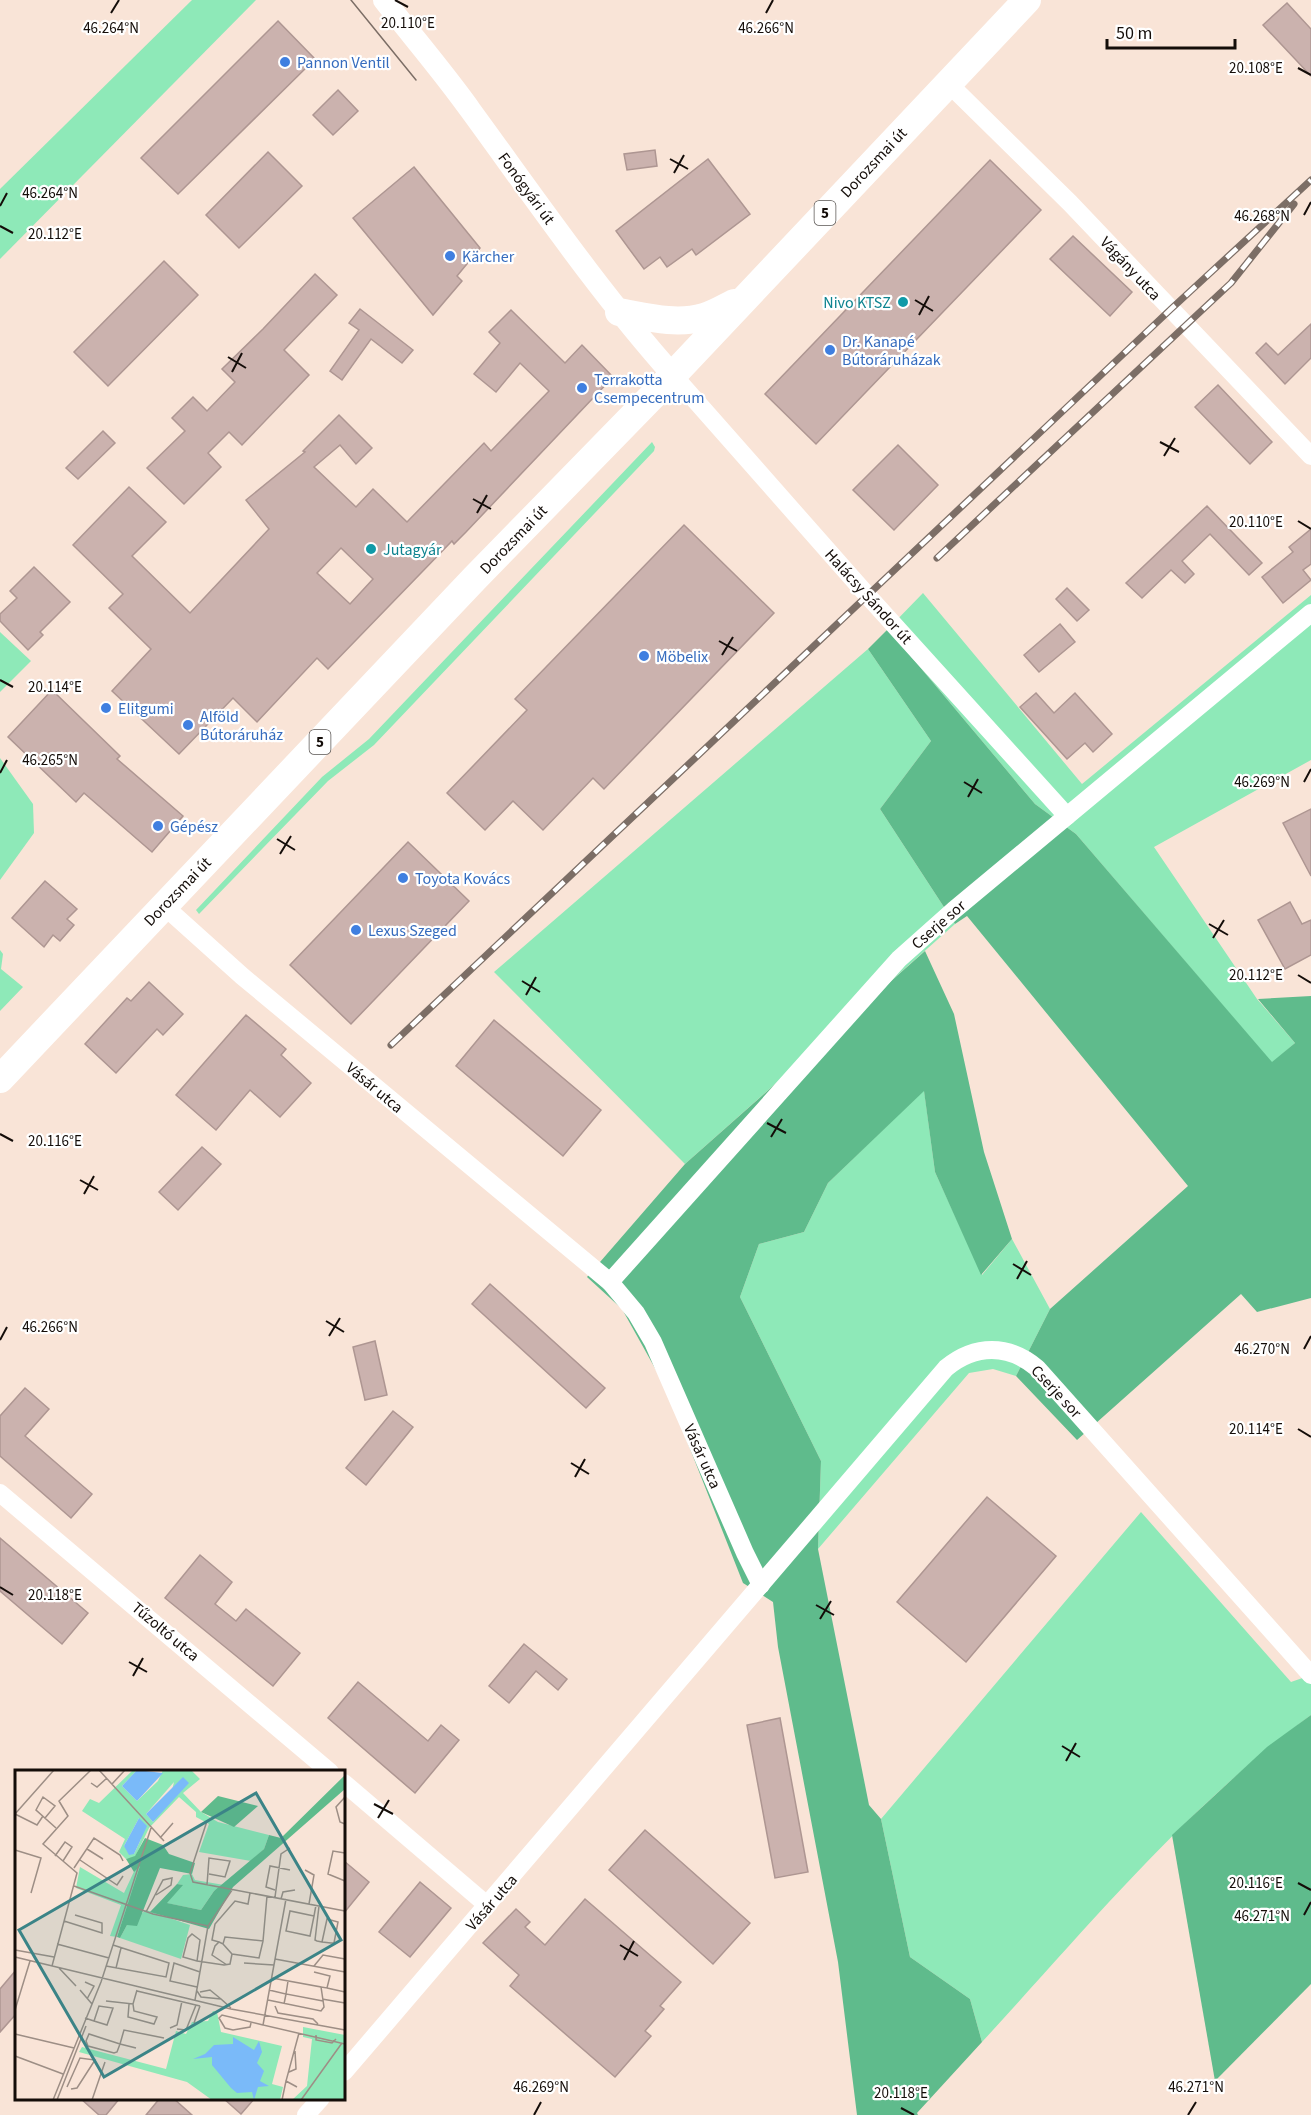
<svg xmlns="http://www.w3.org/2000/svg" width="1311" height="2115" font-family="'Source Sans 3',sans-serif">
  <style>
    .green { fill: #8ee9b8 }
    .forest { fill: #5fbb8c }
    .building { fill: #cbb2ae; stroke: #ae9692; stroke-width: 1.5; fill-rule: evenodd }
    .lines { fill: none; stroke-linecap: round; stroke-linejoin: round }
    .minor { stroke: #fff; stroke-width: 18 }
    .tertiary { stroke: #fff; stroke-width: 22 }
    .primary { stroke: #fff; stroke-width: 28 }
    .tram { stroke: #7c6e66; stroke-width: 1.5 }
    .rail-casing { stroke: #7c6e66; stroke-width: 7 }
    .rail { stroke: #fff; stroke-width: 4.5; stroke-dasharray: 14; stroke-linecap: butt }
    .ticks { fill: none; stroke: #140d09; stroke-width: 2 }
    .shop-dot { fill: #3f7fe0; stroke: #fff; stroke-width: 2 }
    .culture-dot { fill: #0f9aa8; stroke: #fff; stroke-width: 2 }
    .labels { text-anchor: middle; stroke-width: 4.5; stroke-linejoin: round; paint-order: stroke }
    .shield { fill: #fff; stroke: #5a5653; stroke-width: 1.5 }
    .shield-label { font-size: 15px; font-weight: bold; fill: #140d09 }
    .shop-label { font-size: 16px; fill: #366cbe; stroke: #fff; text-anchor: start }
    .street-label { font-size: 16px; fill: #140d09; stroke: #fff }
    .culture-label { font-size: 16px; fill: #0d838f; stroke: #fff; text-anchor: end }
    .inset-road { fill: none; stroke: #9d8e85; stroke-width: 1.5 }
    .view { fill: #3b8487; fill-opacity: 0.15; stroke: #3b8487; stroke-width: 3 }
    .inset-edge { fill: none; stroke: #140d09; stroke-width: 3 }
    .ticks-label { font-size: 15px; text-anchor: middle; fill: #140d09; stroke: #fff; stroke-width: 4.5; stroke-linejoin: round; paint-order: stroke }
  </style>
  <rect width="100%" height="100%" fill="#f9e4d7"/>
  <g class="green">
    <polygon points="192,0 256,0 0,259 0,189"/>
    <polygon points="652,442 655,447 654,451 374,745 328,781 199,914 196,910 322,777 369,739"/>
    <polygon points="923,593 1082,784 1311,595 1311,760 1154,847 1257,999 1295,1043 1272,1063 1076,834 1035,804 888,629"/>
    <polygon points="0,632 31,661 0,692"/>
    <polygon points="868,649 931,741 880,809 955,924 685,1164 494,972"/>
    <polygon points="0,758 33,804 34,833 0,880"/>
    <polygon points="0,950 3,954 1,969 23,987 0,1011"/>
    <polygon points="924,1090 935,1172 982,1275 1012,1239 1050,1309 1016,1376 993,1369 969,1373 818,1549 821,1461 740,1297 759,1244 804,1232 828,1183"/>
    <path d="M1141 1512 1291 1682 1311 1675V1715C1186 1807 1087 1928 982 2042L970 1999 910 1957 881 1819Z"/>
  </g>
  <g class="forest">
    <polygon points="888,629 1035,804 1076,834 1272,1062 1295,1043 1258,999 1311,996 1311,1298 1257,1312 1241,1294 1077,1440 1016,1376 1050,1309 1188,1186 967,916 955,924 880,809 931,741 868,649"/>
    <polygon points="925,951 954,1014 984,1152 1012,1239 981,1275 935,1172 924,1091 828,1183 804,1232 759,1244 740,1297 821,1461 818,1549 869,1805 881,1819 910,1957 970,1999 982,2042 917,2113 918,2115 857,2115 838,1962 778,1647 773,1602 743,1583 666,1388 622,1309 587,1277 685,1164"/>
    <polygon points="1311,1715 1311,1984 1215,2081 1172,1835 1267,1747"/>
  </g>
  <g class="building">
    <polygon points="1287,3 1311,29 1311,76 1263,25"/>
    <polygon points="278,21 315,59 178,194 141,158"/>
    <polygon points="338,90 358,111 333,135 313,115"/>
    <polygon points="655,150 657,166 627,170 624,154"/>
    <polygon points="268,152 302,186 239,248 206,215"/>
    <polygon points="708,159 750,214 696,255 692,249 667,267 660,257 644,269 616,231"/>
    <polygon points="990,160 1041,210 816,444 765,394"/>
    <polygon points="414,167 480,248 457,276 462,281 433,315 353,218"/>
    <polygon points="1073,236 1132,292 1110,316 1050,259"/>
    <polygon points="164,261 198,295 108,386 74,352"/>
    <polygon points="315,274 337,295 284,350 309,375 242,445 229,432 208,453 221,467 184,504 147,468 185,431 172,418 193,397 207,411 235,382 222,369 263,329"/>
    <polygon points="360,309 413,350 402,363 371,339 342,380 330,371 359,330 349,323"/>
    <path d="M511 310 565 363 582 345 613 377 466 532 454 544 452 541 328 669 317 658 257 722 233 698 179 754 112 691 151 649 109 608 123 594 73 545 129 487 166 522 132 556 190 613 269 529 246 500 305 452 303 451 339 415 372 448 356 464 340 445 314 467 356 507 373 489 407 522 484 443 491 451 549 391 520 363 496 392 474 374 500 343 489 332ZM341 548 373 579 350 604 317 573Z"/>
    <polygon points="1311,324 1311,358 1285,384 1256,353 1266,343 1278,355"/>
    <polygon points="1218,385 1272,442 1250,464 1195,407"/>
    <polygon points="103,431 115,443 78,479 66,468"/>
    <polygon points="898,445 938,485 894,530 853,490"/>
    <polygon points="1207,506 1262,563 1249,575 1210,534 1182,561 1194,574 1185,583 1171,570 1142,598 1126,583"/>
    <polygon points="684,525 774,613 604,789 593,778 543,830 513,801 485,830 447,793 527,710 515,699"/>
    <polygon points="1311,529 1311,564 1303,570 1311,580 1283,603 1262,577 1293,552 1289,547"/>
    <polygon points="34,567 70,602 40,632 43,635 28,650 0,621 0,614 17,598 10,591"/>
    <polygon points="1067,588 1089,610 1077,621 1056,599"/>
    <polygon points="1060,624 1075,642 1039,672 1024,655"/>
    <polygon points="52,690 120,756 117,759 183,816 152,852 84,793 76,802 8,737"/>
    <polygon points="1036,693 1054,713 1075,693 1112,734 1093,752 1085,743 1067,759 1020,707"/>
    <polygon points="1311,809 1311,876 1283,823"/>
    <polygon points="408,842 469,901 351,1024 290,965"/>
    <polygon points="45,881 77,909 67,919 74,925 60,941 53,935 44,947 12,918"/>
    <polygon points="1290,902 1302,924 1311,920 1311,955 1285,969 1258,920"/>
    <polygon points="149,982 183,1014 163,1035 157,1029 116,1073 85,1044 127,998 131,1001"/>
    <polygon points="246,1015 286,1049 281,1055 311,1083 280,1117 250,1090 216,1130 176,1095"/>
    <polygon points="494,1020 601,1110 563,1156 456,1066"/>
    <polygon points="202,1147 221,1164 178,1210 159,1192"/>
    <polygon points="490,1284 605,1388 586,1408 472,1304"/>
    <polygon points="375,1341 387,1395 365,1400 353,1347"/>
    <polygon points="25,1388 49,1409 25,1436 92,1494 71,1518 0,1456 0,1416"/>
    <polygon points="393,1411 413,1427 366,1485 346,1468"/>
    <polygon points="987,1497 1056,1556 966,1662 897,1602"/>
    <polygon points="0,1538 88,1613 62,1644 0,1591"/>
    <polygon points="200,1555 232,1582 215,1604 236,1621 246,1609 300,1653 273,1686 165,1598"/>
    <polygon points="524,1644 567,1679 558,1690 536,1671 509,1703 489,1686"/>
    <polygon points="358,1682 428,1741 441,1725 459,1740 415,1793 328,1718"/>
    <polygon points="780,1718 808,1872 775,1878 747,1725"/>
    <polygon points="645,1830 750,1923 713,1964 609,1870"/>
    <polygon points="344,1861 369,1882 344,1913"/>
    <polygon points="420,1882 451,1908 410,1957 379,1932"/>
    <polygon points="585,1899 681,1982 660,2006 664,2009 645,2031 651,2036 615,2077 510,1986 519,1975 483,1943 516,1909 530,1922 525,1927 545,1945"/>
    <polygon points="16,1970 16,2014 0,2032 0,1989"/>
    <polygon points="80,2098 120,2098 106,2115 99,2115"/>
    <polygon points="160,2098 173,2098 192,2115 146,2115"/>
    <polygon points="223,2098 255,2098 241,2114"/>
  </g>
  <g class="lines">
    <g class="minor">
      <polyline points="948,83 1070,203 1311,456"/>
      <polyline points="673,375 867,595 1067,816"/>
      <polyline points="163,905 242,976 610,1282 636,1313 653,1342 745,1553 761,1585"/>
      <polyline points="610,1282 899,959 954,910 1311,613"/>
      <polyline points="0,1493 330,1772"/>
      <polyline points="344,1783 487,1905"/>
      <path d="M344 2072 946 1368C975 1344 1009 1344 1037 1368L1311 1675"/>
      <polyline points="306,2115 321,2098"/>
    </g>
    <path class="tertiary" d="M384 0C413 37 444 73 471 111 536 200 599 292 673 375"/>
    <g class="primary">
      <path d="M619 312C647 317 676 325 704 317 714 314 724 308 734 303"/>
      <polyline points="0,1079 475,578 673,375 1027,0"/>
    </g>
    <polyline class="tram" points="351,0 416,80"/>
    <g class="rail-casing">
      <g id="rail">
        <polyline points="937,558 1231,283 1294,204"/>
        <polyline points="391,1045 1171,309 1311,180"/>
      </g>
    </g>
    <use href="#rail" class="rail"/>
  </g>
  <path class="ticks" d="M395 0 408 7M111 13 119 0M766 13 773 0M1298 68 1311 75M670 159 688 169M674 173 684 155M0 206 7 193M1304 215 1311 202M0 226 13 233M915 300 933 311M919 315 929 296M228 357 246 368M232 372 242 353M1160 442 1179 452M1164 456 1175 438M473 499 491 509M477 513 487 495M1298 521 1311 529M719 641 737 651M722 655 733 637M0 680 13 687M0 773 7 760M964 782 982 793M1304 782 1311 769M968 797 978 779M277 839 295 850M280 854 291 836M1209 924 1228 935M1213 938 1224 920M1298 975 1311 983M522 981 540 992M526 995 536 977M767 1123 786 1133M0 1134 13 1141M771 1137 782 1119M80 1180 98 1190M84 1194 94 1176M1013 1264 1031 1275M1017 1279 1027 1261M326 1321 344 1332M329 1336 340 1318M0 1340 7 1327M1304 1349 1311 1336M1298 1429 1311 1437M571 1463 589 1474M575 1477 585 1459M0 1587 13 1595M816 1605 834 1615M820 1619 831 1601M129 1662 147 1672M133 1676 143 1658M1062 1746 1080 1757M1066 1761 1076 1743M374 1804 393 1814M378 1818 389 1800M1298 1883 1311 1890M1304 1915 1311 1902M620 1945 638 1956M624 1960 634 1941M901 2108 914 2115M534 2115 541 2102M1188 2115 1196 2102"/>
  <g class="shop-dot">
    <circle cx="285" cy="62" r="6"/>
    <circle cx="450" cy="256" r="6"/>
    <circle cx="830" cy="350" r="6"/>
    <circle cx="582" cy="388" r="6"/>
    <circle cx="644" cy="656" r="6"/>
    <circle cx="106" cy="708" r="6"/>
    <circle cx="188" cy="725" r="6"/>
    <circle cx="158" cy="826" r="6"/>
    <circle cx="403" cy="878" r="6"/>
    <circle cx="356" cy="930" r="6"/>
  </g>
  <g class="culture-dot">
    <circle cx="903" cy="302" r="6"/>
    <circle cx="371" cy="549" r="6"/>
  </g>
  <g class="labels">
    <g class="shield">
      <rect x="814.5" y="201" width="21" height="24" rx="4.5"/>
      <rect x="309.5" y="730" width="21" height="24" rx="4.5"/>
    </g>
    <g class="shield-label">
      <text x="825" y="218">5</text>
      <text x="320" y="747">5</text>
    </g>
    <g class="shop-label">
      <text x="297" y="68">Pannon Ventil</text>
      <text x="462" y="262">Kärcher</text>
      <text x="842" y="347">Dr. Kanapé<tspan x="842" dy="18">Bútoráruházak</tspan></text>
      <text x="594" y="385">Terrakotta<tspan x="594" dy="18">Csempecentrum</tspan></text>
      <text x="656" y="662">Möbelix</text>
      <text x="118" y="714">Elitgumi</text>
      <text x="200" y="722">Alföld<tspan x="200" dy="18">Bútoráruház</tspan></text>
      <text x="170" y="832">Gépész</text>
      <text x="415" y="884">Toyota Kovács</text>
      <text x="368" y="936">Lexus Szeged</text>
    </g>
    <g class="street-label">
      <text transform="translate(873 162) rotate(-47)" y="6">Dorozsmai út</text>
      <text transform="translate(527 188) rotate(54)" y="6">Fonógyári út</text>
      <text transform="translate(1131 268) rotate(47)" y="6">Vágány utca</text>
      <text transform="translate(513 539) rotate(-46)" y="6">Dorozsmai út</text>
      <text transform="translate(869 596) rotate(48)" y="6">Halácsy Sándor út</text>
      <text transform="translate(177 891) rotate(-46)" y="6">Dorozsmai út</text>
      <text transform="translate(938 924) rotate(-41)" y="6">Cserje sor</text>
      <text transform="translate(375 1087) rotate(40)" y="6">Vásár utca</text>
      <text transform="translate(1057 1391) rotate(47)" y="6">Cserje sor</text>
      <text transform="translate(703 1456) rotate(66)" y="6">Vásár utca</text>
      <text transform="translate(166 1631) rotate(40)" y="6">Tűzoltó utca</text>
      <text transform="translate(491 1902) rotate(-49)" y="6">Vásár utca</text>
    </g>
    <g class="culture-label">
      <text x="891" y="308">Nivo KTSZ</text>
      <text x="383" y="555" text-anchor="start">Jutagyár</text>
    </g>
  </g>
  <g transform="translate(15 1770)">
    <rect width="330" height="330" fill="#f9e4d7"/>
    <path d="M118 0H122L107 16 122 31 143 11 148 0H176L185 9 168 23 186 42 203 52 254 65 249 79 236 91 184 82 194 54 181 47V42L164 27 134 58 120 87 111 89 104 82 110 69 67 41 75 29 84 33ZM159 12 154 33 138 52 131 44ZM124 48 126 69 119 84 109 76ZM122 95 126 96 102 167 95 166 106 135 61 118 65 97 109 123ZM177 104 180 110 209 115 199 121 186 140 151 133 167 115 162 114 168 105ZM131 140 175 155 166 189 105 168 112 155ZM198 241 202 242 206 262 267 276 257 314 268 317 265 330H197L172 312 64 282 67 277 151 299 161 261 171 264 177 252 193 251ZM288 257 330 265V330H277L292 316 297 269 288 267Z" fill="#8ee9b8" fill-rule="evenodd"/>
    <path d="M330 5V19L218 117 194 159 135 142 162 114 168 115 152 133 186 140 199 121 249 79 254 65 266 68ZM203 26 243 36 219 57 186 42ZM130 68 148 75 154 84 180 93 177 104 145 98 122 156 112 155 105 168 102 167 125 96 119 102 111 89 120 86Z" fill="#5fbb8c"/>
    <path d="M122 0 148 3 122 31 107 16ZM168 7 174 13 138 52 131 44ZM124 48 132 56 119 84 114 85 109 76ZM218 267 239 280 244 271 247 282 242 293 249 301 245 311 254 316 243 317 239 330 237 322 222 323 216 318 197 295V287L178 289 190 284 199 275 218 274Z" fill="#7abaf9"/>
    <path class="inset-road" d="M84 0 149 71M76 13 82 17 92 8M97 14 110 0M330 27 321 37 325 52 330 54M0 44 39 0M0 44 22 55 28 46M30 48 40 36 28 27 21 40 41 58M192 51 175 103 178 112 330 141M145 68 158 53M72 79 88 89M0 80 26 88 16 123M330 83 318 81 313 104 330 111M40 86 50 72 57 77 48 91M65 90 102 115 108 106M59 98 79 68 105 85 108 91M290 100 299 105 294 134M192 115 194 88 215 91 210 107 194 104M59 116 138 144 193 156M260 120 251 117 255 96 275 100M260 127 266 84 275 78M266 129 268 122 280 120M271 129 248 255 330 274M304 136 300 170 302 171 307 172 316 173H319L323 152 312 149 307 172M131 142 148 110 157 108 156 115 141 125M299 146 275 141 271 161 295 166 299 146 301 135M49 151 87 163V153L60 145M204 172 197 170 200 154 220 131 233 134 235 123M42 174 94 188M208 174 217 184 244 188 248 171M0 180 39 187M0 187 216 239 330 260M260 189 330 202M182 191 185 170 177 164 173 168 168 187 182 191 209 195 215 194 217 184M229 193 259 195M212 195 197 185 200 176 204 172 208 174 210 167 248 171 252 126M37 196 62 103 28 74 53 46 44 31 76 0M91 196 151 207 154 193 98 175M299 196 308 185 330 189M44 198 61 216M101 198 106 178M299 202 315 206 312 218 306 217M273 211 271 224 308 231M70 212 79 216 72 229M182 217 155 211 159 193 185 202M312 218 330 222M65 220 77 234M254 220 271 224 269 234M122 221 185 236M182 221 186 227 206 229 216 238M185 222 195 220 206 229M307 229 330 233M180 230 193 156 217 120M253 230 306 241 309 237 306 217 257 208M91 231 118 234 122 220M114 234 113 247 139 254 142 247 119 241 118 234M260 236 263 243 298 249 303 254M0 240 15 191M70 248 79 251 84 236 98 238 92 255 79 251M179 253 185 236M236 253 235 257 218 260 210 258 204 248 207 245 248 255M155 258 162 255 167 231M162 259 171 260 181 235M0 264 59 278M301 265V270L317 273 321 269M121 278 105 274 74 264 71 271 73 276 99 283 102 282 105 274 109 260 149 268M0 286 48 304M274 302 281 299 280 281M52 317 65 288 80 290 62 318 56 319M282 317 271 311 284 263M38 330 86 212 136 58M42 330 71 256M77 330 90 292M267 330 271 311M286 330 327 273"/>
    <path class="view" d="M241 23 326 170 89 307 4 160Z"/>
    <rect width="330" height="330" class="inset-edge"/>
  </g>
  <g class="ticks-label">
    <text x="408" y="28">20.110°E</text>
    <text x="111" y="33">46.264°N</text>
    <text x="766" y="33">46.266°N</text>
    <text x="1256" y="73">20.108°E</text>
    <text x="50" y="198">46.264°N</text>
    <text x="1262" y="221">46.268°N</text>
    <text x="55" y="239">20.112°E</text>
    <text x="1256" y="527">20.110°E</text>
    <text x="55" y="692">20.114°E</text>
    <text x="50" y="765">46.265°N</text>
    <text x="1262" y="787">46.269°N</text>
    <text x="1256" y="980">20.112°E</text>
    <text x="55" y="1146">20.116°E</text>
    <text x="50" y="1332">46.266°N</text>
    <text x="1262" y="1354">46.270°N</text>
    <text x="1256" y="1434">20.114°E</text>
    <text x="55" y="1600">20.118°E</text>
    <text x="1256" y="1888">20.116°E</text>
    <text x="1262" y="1921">46.271°N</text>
    <text x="541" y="2092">46.269°N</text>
    <text x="1196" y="2092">46.271°N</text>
    <text x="901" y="2098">20.118°E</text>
  </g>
  <path d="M1107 39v9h128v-9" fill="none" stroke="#140d09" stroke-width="3"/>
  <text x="1116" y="39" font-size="18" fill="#140d09" stroke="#ffffff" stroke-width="4.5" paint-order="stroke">50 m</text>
</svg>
